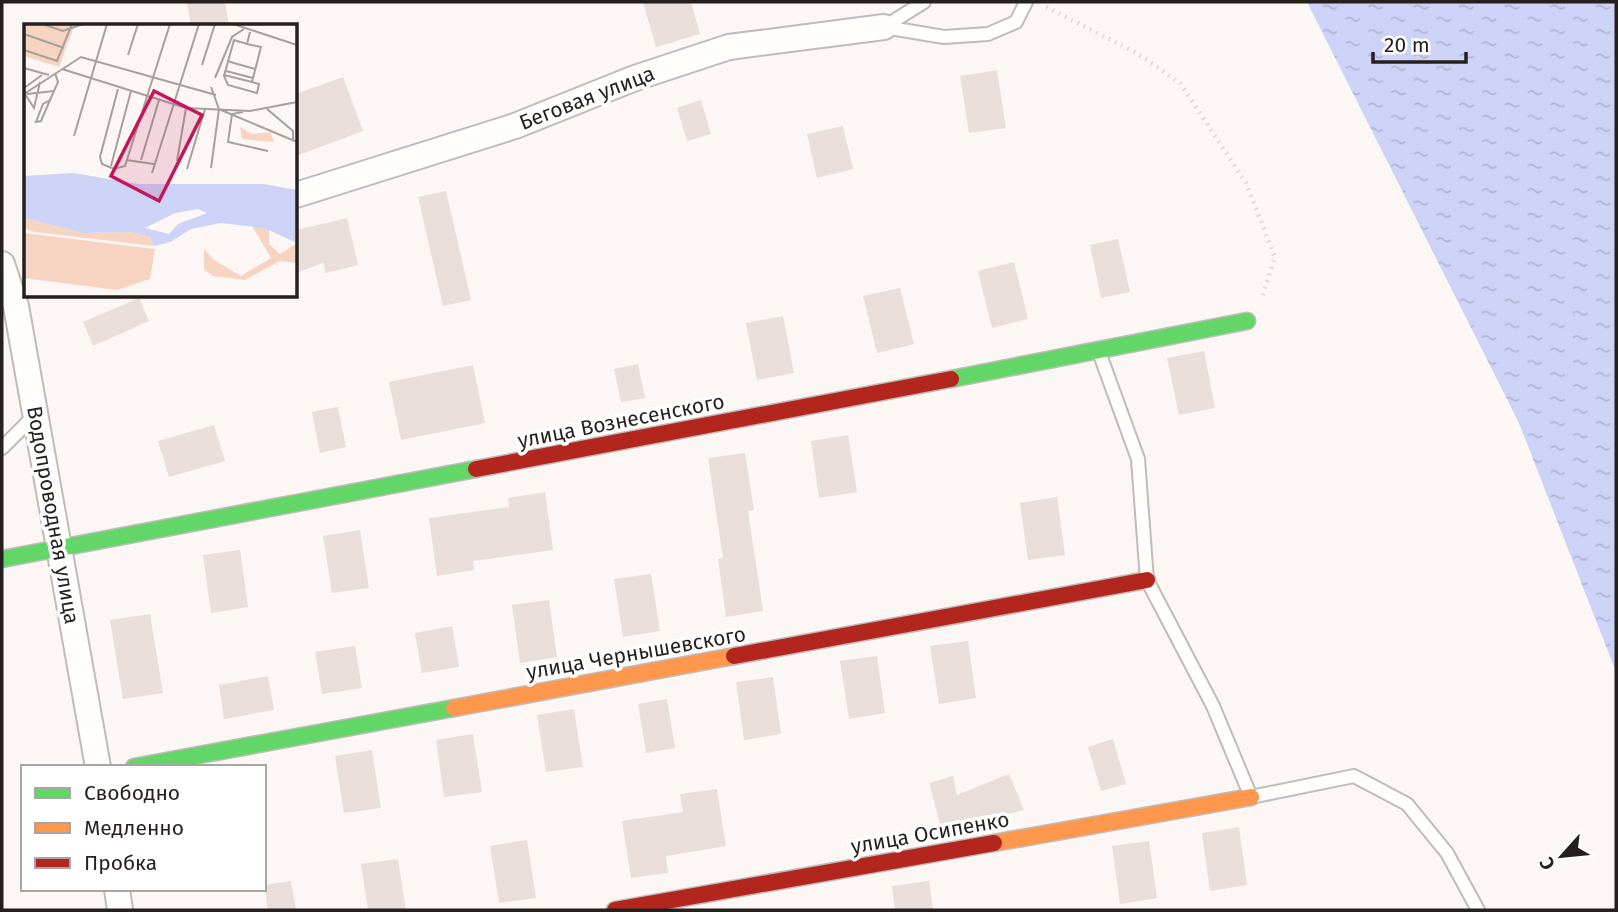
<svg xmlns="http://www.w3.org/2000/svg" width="1618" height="912" font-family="'Fira Sans',sans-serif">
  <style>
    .water { fill: url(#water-ripples) }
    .building { fill: #e9deda }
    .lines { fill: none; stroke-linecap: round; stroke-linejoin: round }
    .lane-casing { stroke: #c0bbb9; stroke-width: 16 }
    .street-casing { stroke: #c0bbb9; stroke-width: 28 }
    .fast-casing { stroke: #c0bbb9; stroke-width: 19 }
    .slow-casing { stroke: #c0bbb9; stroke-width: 19 }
    .jam-casing { stroke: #c0bbb9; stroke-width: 19 }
    .path { stroke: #e0dede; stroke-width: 4.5; stroke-dasharray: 2 5; stroke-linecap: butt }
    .lane { stroke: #fffefd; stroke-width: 12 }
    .street { stroke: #fffefd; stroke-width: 24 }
    .fast { stroke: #63d668; stroke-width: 16 }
    .slow { stroke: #ff974d; stroke-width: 16 }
    .jam { stroke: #b3261e; stroke-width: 16 }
    .labels { text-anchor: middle; stroke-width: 7; stroke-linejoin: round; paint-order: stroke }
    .street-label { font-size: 21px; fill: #251f1d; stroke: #fff }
    .inset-road { fill: none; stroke: #a6a09e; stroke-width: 2 }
    .view { fill: #c2185b; fill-opacity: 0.15; stroke: #c2185b; stroke-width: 3.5 }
    .inset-edge { fill: none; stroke: #251f1d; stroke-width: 3.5 }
  </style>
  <defs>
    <pattern id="water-ripples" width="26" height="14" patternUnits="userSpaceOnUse" patternTransform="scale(1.75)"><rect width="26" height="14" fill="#ccd3f6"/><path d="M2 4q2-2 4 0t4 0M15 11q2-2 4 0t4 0" fill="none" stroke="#afb5d2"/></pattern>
  </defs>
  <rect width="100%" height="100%" fill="#fcf6f4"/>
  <polygon class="water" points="1307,2 1616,2 1616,672 1519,423"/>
  <g class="building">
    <polygon points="187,2 225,2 229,26 191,26"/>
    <polygon points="643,2 691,2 700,34 656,47"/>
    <polygon points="997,70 1006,128 969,133 960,76"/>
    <polygon points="343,77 363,131 296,156 296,94"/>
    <polygon points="701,100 711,134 687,141 677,108"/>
    <polygon points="843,126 853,169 817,178 807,134"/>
    <polygon points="446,191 471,300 443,306 418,197"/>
    <polygon points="347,218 358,265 326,273 323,263 296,273 296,230"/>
    <polygon points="1118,239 1130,292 1101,298 1090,245"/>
    <polygon points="1014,262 1028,319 992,328 978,271"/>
    <polygon points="900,288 914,344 877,353 863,296"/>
    <polygon points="139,298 149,321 93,346 83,322"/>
    <polygon points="783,316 794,373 757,380 746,323"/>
    <polygon points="1204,351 1215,408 1179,415 1167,358"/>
    <polygon points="638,364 645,398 621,402 614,369"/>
    <polygon points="473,365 485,423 401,440 389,382"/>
    <polygon points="338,407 346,447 320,453 312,412"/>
    <polygon points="214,425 225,461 169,477 158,441"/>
    <polygon points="848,435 857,492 819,498 811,441"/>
    <polygon points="745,453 754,510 748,511 763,611 726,617 718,559 723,558 708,458"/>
    <polygon points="545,492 553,550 473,561 474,570 437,576 429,518 509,507 508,498"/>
    <polygon points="1057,497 1065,555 1028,560 1020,503"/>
    <polygon points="360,530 369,588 332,593 323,536"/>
    <polygon points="240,550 248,607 211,613 203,555"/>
    <polygon points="651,574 660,631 623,637 614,579"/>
    <polygon points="549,600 557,657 520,663 512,605"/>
    <polygon points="150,614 163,693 123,699 110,620"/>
    <polygon points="452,626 459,667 422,673 415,633"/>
    <polygon points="968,641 976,698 939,704 930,646"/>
    <polygon points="355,646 362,688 322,694 315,652"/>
    <polygon points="877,656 885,713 849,719 840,661"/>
    <polygon points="268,676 274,710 224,719 219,685"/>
    <polygon points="773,677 781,734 744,740 736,682"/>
    <polygon points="667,699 675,748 646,753 638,704"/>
    <polygon points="574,709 583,767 546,772 537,715"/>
    <polygon points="473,734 482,792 444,797 436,740"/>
    <polygon points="1113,739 1126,784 1101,791 1088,747"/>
    <polygon points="372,750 381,808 344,813 335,756"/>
    <polygon points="1009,774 1024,810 942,831 929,783 953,776 957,795"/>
    <polygon points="717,789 726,846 666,856 668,873 631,878 622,821 683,812 680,794"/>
    <polygon points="1239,827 1247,885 1210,891 1202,833"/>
    <polygon points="527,840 536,898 499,903 490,846"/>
    <polygon points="1149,841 1157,898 1120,904 1112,846"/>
    <polygon points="398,859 406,910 368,910 361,864"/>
    <polygon points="291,881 296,910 268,910 264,885"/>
    <polygon points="929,881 933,910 895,910 892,886"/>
  </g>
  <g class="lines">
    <g class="lane-casing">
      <g id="lane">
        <polyline points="924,2 884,27 944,37 988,34 1016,22 1026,2"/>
        <polyline points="1099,352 1138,459 1147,580 1213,706 1251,797 1354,776 1407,804 1447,853 1478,910"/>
        <polyline points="2,448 36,414"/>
      </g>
    </g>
    <g class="street-casing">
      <g id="street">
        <polyline points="296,195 515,126 635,78 729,47 884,27"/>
        <polyline points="2,264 16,306 98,767"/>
        <polyline points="117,889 120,910"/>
      </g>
    </g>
    <g class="fast-casing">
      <g id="fast">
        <polyline points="951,379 1247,321"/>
        <polyline points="2,559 476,469"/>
        <polyline points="134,767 454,708"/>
      </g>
    </g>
    <g class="slow-casing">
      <g id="slow">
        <polyline points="454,708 734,656"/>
        <polyline points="994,843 1251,797"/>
      </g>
    </g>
    <g class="jam-casing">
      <g id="jam">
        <polyline points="476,469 951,379"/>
        <polyline points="734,656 1147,580"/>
        <polyline points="615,910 994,843"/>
      </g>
    </g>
    <polyline class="path" points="1046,7 1135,52 1180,83 1246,183 1275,257 1263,295"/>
    <use href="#lane" class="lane"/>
    <use href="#street" class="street"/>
    <use href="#fast" class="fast"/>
    <use href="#slow" class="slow"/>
    <use href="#jam" class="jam"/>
  </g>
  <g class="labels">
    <g class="street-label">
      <text transform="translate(587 98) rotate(-21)" y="7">Беговая улица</text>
      <text transform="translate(621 421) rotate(-11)" y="7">улица Вознесенского</text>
      <text transform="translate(53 515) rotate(80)" y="7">Водопроводная улица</text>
      <text transform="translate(636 653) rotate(-10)" y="7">улица Чернышевского</text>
      <text transform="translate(930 833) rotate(-10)" y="7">улица Осипенко</text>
    </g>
  </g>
  <g transform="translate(24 24)">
    <rect width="273" height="273" fill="#fcf6f4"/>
    <path d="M216 103 228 110 246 108 250 118 218 115ZM0 209 131 225 126 255 93 266 0 254Z" fill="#f7d3c2"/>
    <path d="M0 194 59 209 106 208 126 213 130 222 10 208 0 204ZM228 202 245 205V220L256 230 273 219V239L256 237 221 256 189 252 180 245V225L190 236 217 252 247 234Z" fill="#f7d3c2"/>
    <path d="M0 0H51L35 43 0 32Z" fill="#f7d3c2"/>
    <path d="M49 149 115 160H240L273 166V219L240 204 197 199 167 205 146 218 130 222 126 213 106 208 59 209 0 194V152ZM174 185 183 189 154 200 145 210 121 204 151 189Z" fill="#ccd3f6" fill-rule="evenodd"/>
    <path class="inset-road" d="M18 0 39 7 59 0M209 0 273 21M0 10 40 24M223 20 237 23 228 58 235 60 233 69 204 61 200 52 210 16 223 20 226 8M0 26 33 37 48 0M104 31 114 0M203 37 231 45M178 41 191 0M0 44 25 51M38 45 162 84 226 87 273 78M202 47 229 54M200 51 228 58M191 54 208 13 220 5M187 63 195 85 187 144M0 64 18 51M94 65 76 133 78 140 90 145 101 142 146 0M0 70 57 33 192 71M1 70 10 84 16 58M3 70 30 67M26 76 19 80 12 98 17 97 26 76 34 58 31 49M243 85 269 107V117M197 86 273 118M219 88 208 90 204 118 244 127M50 112 83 0M102 136 130 140M117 136 135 76M153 137 162 84M87 142 107 67M163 145 181 85M128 149 175 0"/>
    <path class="view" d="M130 67 178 91 135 177 87 152Z"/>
    <rect width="273" height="273" class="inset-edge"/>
  </g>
  <rect width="1618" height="912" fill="none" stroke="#251f1d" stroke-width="7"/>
  <rect x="21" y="765" width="245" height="126" fill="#ffffff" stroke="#a8a5a5" stroke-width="2"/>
  <rect x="35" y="788" width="35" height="10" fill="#63d668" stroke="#a8a5a5" stroke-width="2"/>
  <text x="84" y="800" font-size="21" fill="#251f1d">Свободно</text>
  <rect x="35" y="823" width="35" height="10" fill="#ff974d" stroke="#a8a5a5" stroke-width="2"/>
  <text x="84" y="835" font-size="21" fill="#251f1d">Медленно</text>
  <rect x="35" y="858" width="35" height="10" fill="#b3261e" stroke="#a8a5a5" stroke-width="2"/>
  <text x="84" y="870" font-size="21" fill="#251f1d">Пробка</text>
  <g transform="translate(1562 856) rotate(243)" stroke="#ffffff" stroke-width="5" paint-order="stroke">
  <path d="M0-5L12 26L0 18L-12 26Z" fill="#251f1d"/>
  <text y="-10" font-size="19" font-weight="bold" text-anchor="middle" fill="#251f1d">С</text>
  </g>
  <path d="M1373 52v10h93v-10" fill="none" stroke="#251f1d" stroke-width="3.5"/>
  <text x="1384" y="52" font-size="21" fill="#251f1d" stroke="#ffffff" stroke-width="5" paint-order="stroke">20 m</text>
</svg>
